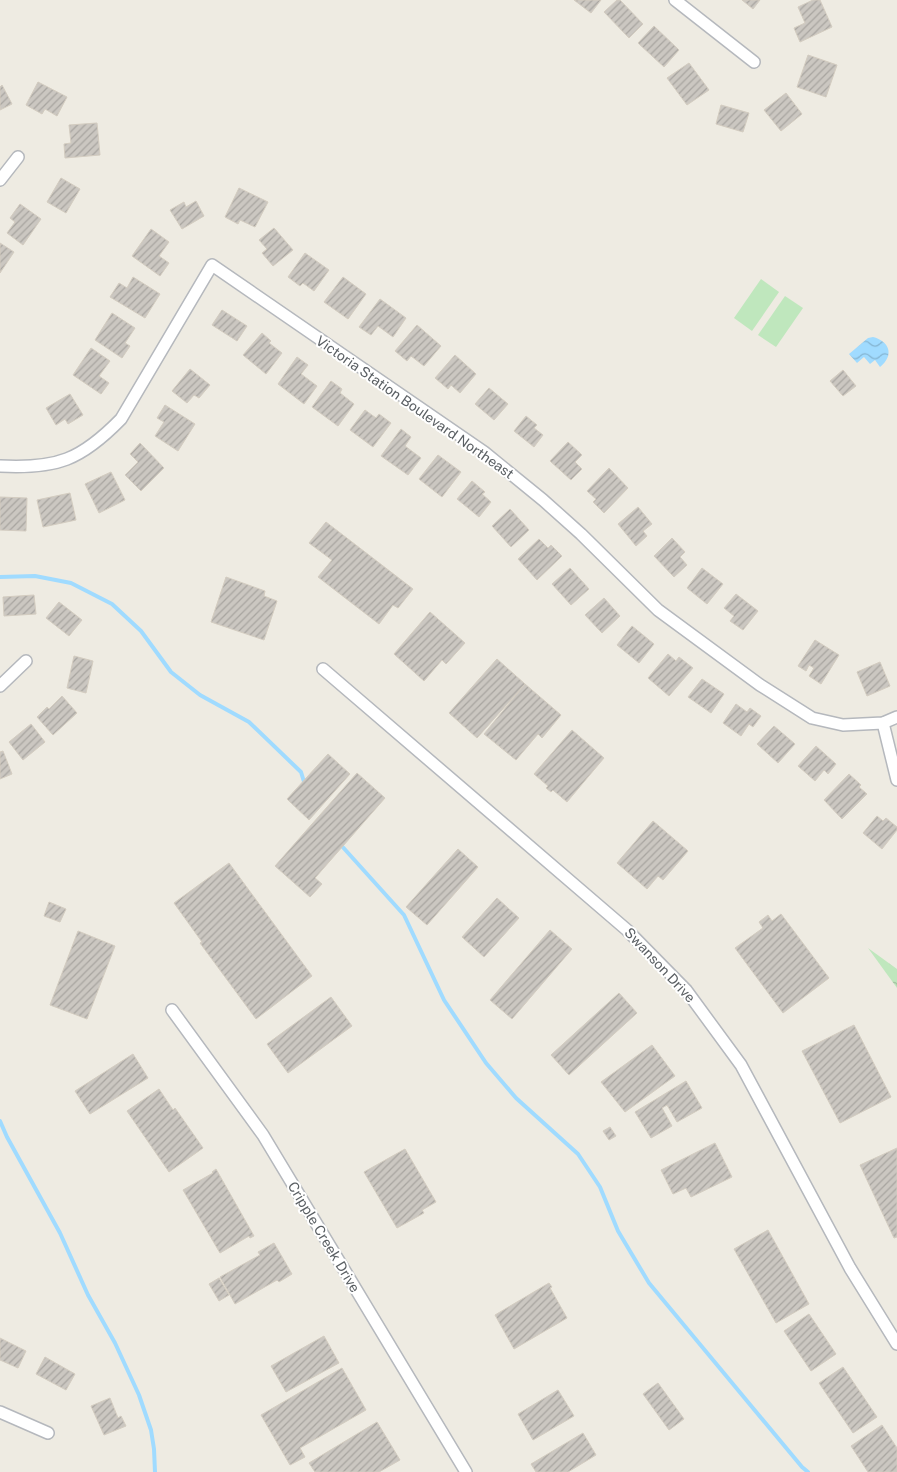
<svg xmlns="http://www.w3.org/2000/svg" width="897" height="1472" font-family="'Public Sans',sans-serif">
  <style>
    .green { fill: #bfe7bd }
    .forest { fill: url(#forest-crowns) }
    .water { fill: url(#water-waves) }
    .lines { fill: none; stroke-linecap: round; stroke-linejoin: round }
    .stream { stroke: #a0dbff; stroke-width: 4 }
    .building { fill: url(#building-hatch); stroke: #d3ccc0 }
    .minor-casing { stroke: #b5b8bd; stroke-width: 14 }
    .minor { stroke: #fff; stroke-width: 11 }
    .labels { text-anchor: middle; stroke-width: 4; stroke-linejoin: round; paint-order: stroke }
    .street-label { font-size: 14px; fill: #5a5f63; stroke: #fff }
  </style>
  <defs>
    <pattern id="forest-crowns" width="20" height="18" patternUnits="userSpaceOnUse" patternTransform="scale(1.25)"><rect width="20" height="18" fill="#bfe7bd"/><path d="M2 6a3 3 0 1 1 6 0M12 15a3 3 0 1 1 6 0" fill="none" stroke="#9ebe9d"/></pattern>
    <pattern id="water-waves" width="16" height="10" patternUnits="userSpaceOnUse" patternTransform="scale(1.25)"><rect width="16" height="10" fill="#a0dbff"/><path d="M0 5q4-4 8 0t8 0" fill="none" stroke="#85b5d2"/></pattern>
    <pattern id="building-hatch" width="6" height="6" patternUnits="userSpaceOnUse" patternTransform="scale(1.25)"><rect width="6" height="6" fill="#cbc7c1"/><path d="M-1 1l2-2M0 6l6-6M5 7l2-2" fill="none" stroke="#a8a5a0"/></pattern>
  </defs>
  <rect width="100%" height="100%" fill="#eeebe2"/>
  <g class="green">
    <polygon points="761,279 779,292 752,331 734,318"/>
    <polygon points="785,296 803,308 776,347 758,335"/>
  </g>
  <polygon class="forest" points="868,948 897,969 897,988"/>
  <path class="water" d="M873 337C889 341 895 355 880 367L875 360 870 364 864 357 857 363 849 354 868 338Z"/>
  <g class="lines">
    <g class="stream">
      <polyline points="0,577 35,576 71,583 112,604 141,631 171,672 200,695 249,722 301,772 305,785"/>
      <polyline points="340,844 404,915 444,1000 486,1063 516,1098 578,1154 600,1187 618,1231 649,1283 802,1467 808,1472"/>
      <polyline points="0,1121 7,1137 60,1233 88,1295 115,1343 139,1395 151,1430 154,1449 155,1472"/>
    </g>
  </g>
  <g class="building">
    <polygon points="574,0 601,0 591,13"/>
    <polygon points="617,0 620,0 643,24 629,38 604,12"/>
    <polygon points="742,0 760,0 753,9"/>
    <polygon points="813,0 820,0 832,27 800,42 794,28 805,23 798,7"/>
    <polygon points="654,26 679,50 664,67 638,43"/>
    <polygon points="808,55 837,65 826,97 797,87"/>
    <polygon points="689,63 709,90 687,105 667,78"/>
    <polygon points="38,82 67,97 57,116 45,109 42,114 26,105"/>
    <polygon points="2,85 12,104 0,110 0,87"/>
    <polygon points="786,93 802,114 781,131 764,110"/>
    <polygon points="721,105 749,113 743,132 716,124"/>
    <polygon points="97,123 100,155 65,158 64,144 71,143 69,125"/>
    <polygon points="61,178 80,189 66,213 47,202"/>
    <polygon points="239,188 268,202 255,227 240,220 238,224 225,217"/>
    <polygon points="196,201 204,216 182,229 170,210 184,202 186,207"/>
    <polygon points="20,204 41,219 23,245 7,233 15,222 10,218"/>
    <polygon points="274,228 293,250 273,266 262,253 267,249 259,240"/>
    <polygon points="151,229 169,242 159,256 169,263 160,276 132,256"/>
    <polygon points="0,243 14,252 0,273"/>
    <polygon points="305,253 329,270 314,291 303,283 300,286 288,277"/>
    <polygon points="133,277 160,294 145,318 110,297 119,283 127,288"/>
    <polygon points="343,277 366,294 348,319 324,302"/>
    <polygon points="380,299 406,318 393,337 378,326 371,335 359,327"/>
    <polygon points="222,310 247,326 237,341 212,325"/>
    <polygon points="112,313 135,328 125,343 130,346 122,358 95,340"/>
    <polygon points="417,325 441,346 424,366 411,356 407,361 395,351"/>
    <polygon points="262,333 271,341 269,343 282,353 266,374 243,355"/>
    <polygon points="91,348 110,361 99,376 109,383 101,394 73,375"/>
    <polygon points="455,355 476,374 460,393 451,385 448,389 435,378"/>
    <polygon points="297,357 308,365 301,374 317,386 304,404 278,384"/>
    <polygon points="190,369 210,385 199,398 194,395 187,403 172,391"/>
    <polygon points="843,370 856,386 843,396 830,381"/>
    <polygon points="331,381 342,389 340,393 354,404 338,426 312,407"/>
    <polygon points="489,388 508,404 494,420 475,404"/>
    <polygon points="70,394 83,415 68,424 65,419 56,425 46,408"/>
    <polygon points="165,405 195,424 178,451 155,436 164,422 157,418"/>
    <polygon points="365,410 376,418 379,414 391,423 373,447 350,430"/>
    <polygon points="526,416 537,425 534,428 543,435 534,447 514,431"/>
    <polygon points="401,429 411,437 405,446 421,458 408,475 381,456"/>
    <polygon points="568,442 582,455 575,462 582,469 571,480 550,461"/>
    <polygon points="140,443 164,468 141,491 125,475 138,462 130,454"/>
    <polygon points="438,455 461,472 442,497 419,479"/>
    <polygon points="609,468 628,488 604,513 593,502 596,499 587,491"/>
    <polygon points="111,472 125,500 99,513 85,484"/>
    <polygon points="472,481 485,492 482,494 491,502 479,517 457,499"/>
    <polygon points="70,493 76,520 43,527 37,500"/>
    <polygon points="0,497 27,498 26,531 0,530"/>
    <polygon points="638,507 652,524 643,531 647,536 636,546 618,524"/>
    <polygon points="510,509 529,530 511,547 492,526"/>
    <polygon points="326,522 413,589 398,608 393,605 379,624 318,577 332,560 309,543"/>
    <polygon points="672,538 685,552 680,557 687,565 674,577 654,556"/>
    <polygon points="539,539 548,548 551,545 562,556 537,580 518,559"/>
    <polygon points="570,568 589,589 571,605 552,584"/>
    <polygon points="702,568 723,584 707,604 687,588"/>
    <polygon points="226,577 265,591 264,596 277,601 264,640 211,622"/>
    <polygon points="736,594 758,611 743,630 730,621 734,616 724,608"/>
    <polygon points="34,595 36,614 4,616 3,597"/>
    <polygon points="604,598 620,616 602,633 585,615"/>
    <polygon points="59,602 82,620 69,636 46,618"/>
    <polygon points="430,612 465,643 446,664 442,660 424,681 394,654"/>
    <polygon points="632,626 654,644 639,663 617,645"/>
    <polygon points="815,640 839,655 821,684 809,676 814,668 809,665 806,671 798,666"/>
    <polygon points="668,654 676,661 679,657 693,668 669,696 648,678"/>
    <polygon points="74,656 93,661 86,693 67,688"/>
    <polygon points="497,659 525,684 477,738 449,713"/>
    <polygon points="880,662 890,686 867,696 857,672"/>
    <polygon points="702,679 724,694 711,713 688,697"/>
    <polygon points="525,684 561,715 542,738 538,734 516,760 484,734"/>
    <polygon points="62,696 77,713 53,735 37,717 47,707 49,709"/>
    <polygon points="736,704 747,712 750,708 761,716 753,727 749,724 741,736 723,723"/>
    <polygon points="31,724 45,742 23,760 9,742"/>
    <polygon points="774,726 795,744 778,763 757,744"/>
    <polygon points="572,730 604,758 567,802 553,790 551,792 546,788 548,786 534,774"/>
    <polygon points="816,746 836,764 828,774 824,770 815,781 798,766"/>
    <polygon points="3,751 12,774 0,779 0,752"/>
    <polygon points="328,754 350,774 309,820 287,799"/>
    <polygon points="357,773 385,798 315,878 322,884 310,897 275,866"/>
    <polygon points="849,774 861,785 859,787 867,794 842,819 824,800"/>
    <polygon points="877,816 883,821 886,818 897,827 897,830 882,849 863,833"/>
    <polygon points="653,821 688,851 663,880 658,876 647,889 617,863"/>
    <polygon points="458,849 478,867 427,925 406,907"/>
    <polygon points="229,863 312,976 256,1019 200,943 202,942 174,903"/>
    <polygon points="497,898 519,918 484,957 462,937"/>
    <polygon points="49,902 66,909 60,922 44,916"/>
    <polygon points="781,914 829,978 783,1013 735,948 763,928 759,922 768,915 772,921"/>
    <polygon points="550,930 572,949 512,1019 490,1000"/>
    <polygon points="78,931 115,946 87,1019 50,1005"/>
    <polygon points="619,993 637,1013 569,1075 551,1055"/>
    <polygon points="331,997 352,1026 288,1073 267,1044"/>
    <polygon points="854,1025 891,1097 840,1123 802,1051"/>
    <polygon points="652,1045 675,1076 625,1112 601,1082"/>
    <polygon points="133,1054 148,1078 90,1114 75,1091"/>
    <polygon points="686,1081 702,1108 677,1122 667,1105 662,1108 672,1126 651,1138 635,1112"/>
    <polygon points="159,1089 173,1110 175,1108 203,1148 169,1172 127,1111"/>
    <polygon points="610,1127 616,1136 609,1140 603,1131"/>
    <polygon points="715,1143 732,1177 691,1197 686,1188 673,1194 661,1170"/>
    <polygon points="897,1148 897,1237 894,1238 860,1165"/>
    <polygon points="405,1149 436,1202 422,1210 424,1213 397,1228 364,1172"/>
    <polygon points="216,1169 254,1236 250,1238 249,1236 220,1253 183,1190 213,1173 212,1172"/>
    <polygon points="768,1230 809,1304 776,1323 734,1249"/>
    <polygon points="274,1243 292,1274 279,1282 277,1280 235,1304 220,1277 260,1255 258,1252"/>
    <polygon points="219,1278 229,1295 219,1301 209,1284"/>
    <polygon points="549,1283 552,1287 550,1288 567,1318 514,1349 495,1315"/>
    <polygon points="809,1314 836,1354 811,1371 784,1331"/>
    <polygon points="324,1336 339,1363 286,1392 271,1366"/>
    <polygon points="0,1338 26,1351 18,1368 0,1360"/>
    <polygon points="45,1357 75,1374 66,1390 36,1374"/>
    <polygon points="843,1367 877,1417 853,1433 819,1383"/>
    <polygon points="342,1368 366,1410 300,1448 305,1457 290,1465 261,1415"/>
    <polygon points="658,1383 684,1419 669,1430 643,1394"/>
    <polygon points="558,1390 574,1416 533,1440 518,1414"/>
    <polygon points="110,1398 118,1418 121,1416 126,1426 104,1435 91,1406"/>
    <polygon points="377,1422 400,1460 379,1472 315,1472 309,1463"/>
    <polygon points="882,1425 897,1448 897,1472 868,1472 851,1446"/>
    <polygon points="583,1433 596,1455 568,1472 536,1472 531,1464"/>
  </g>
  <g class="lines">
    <g class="minor-casing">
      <g id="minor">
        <polyline points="675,0 754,62"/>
        <polyline points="0,180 18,157"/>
        <path d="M0 466C57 469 81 460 121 419L212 265 484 452 543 500 581 534 658 610 760 685 812 718 843 725 883 723 897 717"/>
        <polyline points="323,669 627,930 686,990 741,1065 850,1268 897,1344"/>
        <polyline points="0,686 26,661"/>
        <polyline points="883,723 897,780"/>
        <polyline points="172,1010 263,1135 466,1472"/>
        <polyline points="0,1412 48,1433"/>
      </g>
    </g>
    <use href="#minor" class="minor"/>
  </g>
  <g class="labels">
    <g class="street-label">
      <text transform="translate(415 407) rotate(35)" y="5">Victoria Station Boulevard Northeast</text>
      <text transform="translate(660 965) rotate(47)" y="5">Swanson Drive</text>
      <text transform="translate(324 1237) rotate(59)" y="5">Cripple Creek Drive</text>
    </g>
  </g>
</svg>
